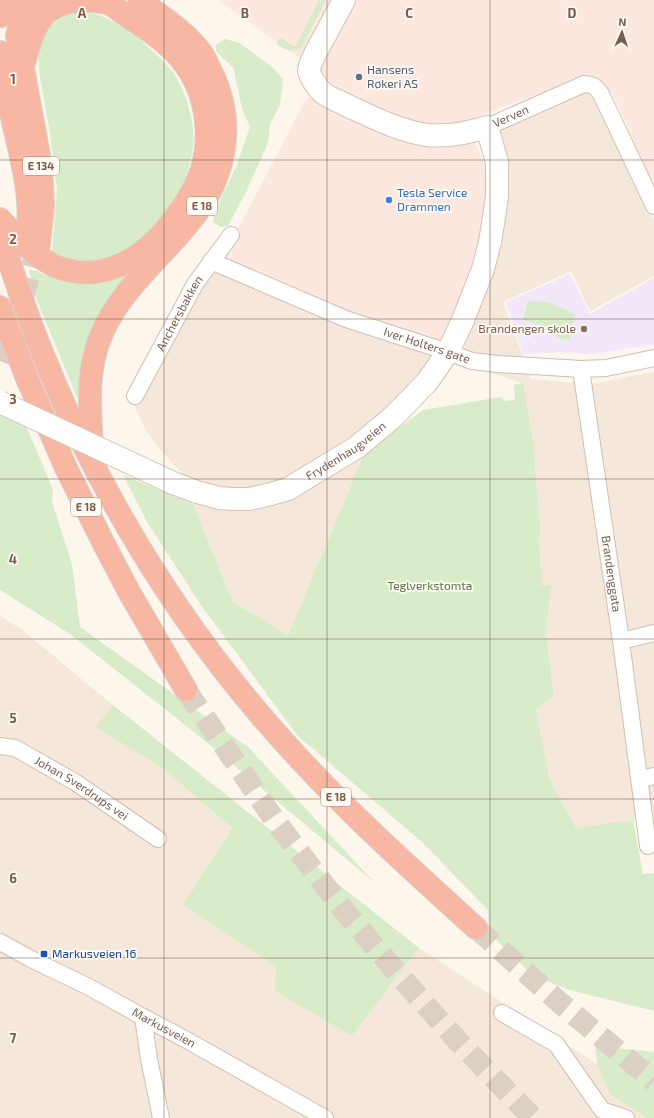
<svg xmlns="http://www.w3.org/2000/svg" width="654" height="1118" font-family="'Exo 2',sans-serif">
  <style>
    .residential { fill: #f5e8da }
    .commercial { fill: #fde8e0 }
    .education { fill: #f3e8fa }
    .green { fill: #d8ecc9 }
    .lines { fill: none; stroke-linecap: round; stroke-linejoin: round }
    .highway-tunnel { stroke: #dcd0c4; stroke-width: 22; stroke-dasharray: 22 11; stroke-linecap: butt }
    .street-casing { stroke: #d1beb0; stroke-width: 18 }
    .secondary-casing { stroke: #d6c0b0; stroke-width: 24 }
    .highway-casing { stroke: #dad1cd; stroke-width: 24 }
    .street { stroke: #fff; stroke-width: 16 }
    .secondary { stroke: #fff; stroke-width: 22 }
    .highway { stroke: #f7b7a3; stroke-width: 22 }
    .secondary-bridge-casing { stroke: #d6c0b0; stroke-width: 24; stroke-linecap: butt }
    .secondary-bridge { stroke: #fff; stroke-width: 22 }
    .grid { fill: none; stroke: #7a5c4d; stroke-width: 1; stroke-opacity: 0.55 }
    .service-dot { fill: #5c6f8a; stroke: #fffaf3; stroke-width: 1.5 }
    .shop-dot { fill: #3f7fe0; stroke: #fffaf3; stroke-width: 1.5 }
    .education-dot { fill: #8d6e63; stroke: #fffaf3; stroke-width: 1.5 }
    .transit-dot { fill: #1a4fb4; stroke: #fffaf3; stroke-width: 1.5 }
    .labels { text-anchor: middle; stroke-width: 3.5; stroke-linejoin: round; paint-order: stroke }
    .shield { fill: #fffaf3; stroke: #a28b7f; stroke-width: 1 }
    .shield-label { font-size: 11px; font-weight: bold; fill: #7a5c4d }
    .service-label { font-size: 12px; fill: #4e5e75; stroke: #fffaf3; text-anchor: start }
    .street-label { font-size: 12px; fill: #7a5c4d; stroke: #fffaf3 }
    .shop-label { font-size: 12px; fill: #366cbe; stroke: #fffaf3; text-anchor: start }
    .education-label { font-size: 12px; fill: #785e54; stroke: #fffaf3; text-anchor: end }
    .park-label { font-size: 12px; fill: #537a41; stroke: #fffaf3 }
    .transit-label { font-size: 12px; fill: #164399; stroke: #fffaf3; text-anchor: start }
    .grid-label { font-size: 13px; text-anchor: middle; font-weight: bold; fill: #7a5c4d; stroke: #fffaf3; stroke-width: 3.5; stroke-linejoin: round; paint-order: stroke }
  </style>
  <rect width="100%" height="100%" fill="#fdf6ec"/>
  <g class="residential">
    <polygon points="585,93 590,93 597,103 654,220 654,276 590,311 571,271 503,302 531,379 590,384 654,372 654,838 650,817 576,829 550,781 536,710 554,696 546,633 551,586 542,586 539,536 541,535 533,441 523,383 436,357 363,455 348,493 288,635 233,602 193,504 183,474 170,461 146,431 134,405 135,396 211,261 448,352 474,325 498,243 486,133"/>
    <polygon points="0,616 21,629 113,705 97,727 164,769 232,828 183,905 276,966 352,1036 419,948 597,1064 610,1095 647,1118 0,1118"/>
  </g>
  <polygon class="commercial" points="218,0 654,0 654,180 651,181 613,94 596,81 575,80 479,116 472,137 487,169 489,185 481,242 448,352 211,261 239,227 305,101 327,82 324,73 294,54"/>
  <polygon class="education" points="570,274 590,314 654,278 654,345 630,348 603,353 585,354 559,352 532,354 523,354 506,302"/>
  <g class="green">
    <path d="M319 0H326L302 47C292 54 286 50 276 44L281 38 295 47Z"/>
    <path d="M75 9C105 14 125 26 147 46 156 54 165 62 173 72 177 78 181 86 184 93 190 107 195 131 193 146 189 179 175 208 152 232 148 237 140 240 134 244 121 252 107 260 90 263 79 264 63 257 52 253L57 189 49 127 40 78 38 53 47 30 62 15Z"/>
    <polygon points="224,39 238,42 271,66 283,79 280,105 270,124 268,143 246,192 228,226 221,227 213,222 214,213 236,167 250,127 242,109 234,69 216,51 216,45"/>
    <polygon points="29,270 37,271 45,275 68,280 126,272 130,277 83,400 79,402 34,293"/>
    <polygon points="528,301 549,302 575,314 570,340 557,338 549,328 523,320"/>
    <polygon points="523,383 533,441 541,535 539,536 542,586 551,585 546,633 554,696 536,710 550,781 576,828 633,820 643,874 654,873 654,1011 569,990 532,975 489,933 488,910 423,843 297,735 203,608 147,522 123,475 193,504 233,602 288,635 348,493 363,455 423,410 501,397 504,401 515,400 514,385"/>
    <polygon points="0,415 27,428 53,490 52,502 72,564 80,627 248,747 375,883 199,736 70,634 0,590"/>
    <polygon points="113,705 419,948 352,1036 275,991 276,966 183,905 232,828 164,769 96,727"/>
    <polygon points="595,1046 654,1052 654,1118 647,1118 610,1095 597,1064"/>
  </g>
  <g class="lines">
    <g class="highway-tunnel">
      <polyline points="0,361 12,332 39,244"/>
      <polyline points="186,690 276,822 342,908 398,974 456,1039 533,1118"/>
      <polyline points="476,928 559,1002 654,1081"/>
    </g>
    <g class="street-casing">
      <g id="street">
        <path id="s1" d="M487 127 584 84C594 85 595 86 601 94L654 206"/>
        <path id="s2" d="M211 261 346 319 448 352 472 361 498 364 581 369 606 368 654 358"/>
        <path id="s3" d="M581 369 621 641 648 846"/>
        <path id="s4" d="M135 396 195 284 231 235"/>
        <polyline points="621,641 654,633"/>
        <path id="s5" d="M0 746 15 748 75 782 158 839"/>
        <polyline points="639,779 654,776"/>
        <path id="s6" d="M0 942 31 959 89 987 143 1017 183 1038 325 1118"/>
        <polyline points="502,1013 556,1044 602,1110 626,1118"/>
        <polyline points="143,1017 149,1059 161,1118"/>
      </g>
    </g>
    <g class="secondary-casing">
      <g id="secondary">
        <path id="s7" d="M173 483 197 492 219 498 234 499H249L271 494 288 489 357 447 393 417 427 382 448 352 463 320 483 269 490 242 494 217 497 196V162L487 127C468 133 447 137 427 135 399 131 372 117 346 105 339 101 329 98 322 92 318 88 310 77 309 71 309 65 313 59 315 54L344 0"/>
      </g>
    </g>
    <g class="highway-casing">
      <g id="highway">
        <path d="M32 0C24 11 19 22 17 36L41 166 43 205 39 244"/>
        <polyline points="1,16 8,0"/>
        <path d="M0 52C4 79 9 105 15 131 23 164 31 197 28 231"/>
        <path d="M24 63C34 28 40 1 84 1 92 0 100 2 108 3"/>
        <path d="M0 219C17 238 38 261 63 269 110 283 151 252 176 216 187 202 197 186 202 168 211 137 207 100 190 72 168 37 135 24 105 0"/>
        <path d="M0 231C55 419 153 597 284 742 344 809 410 868 476 928"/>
        <polyline points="0,307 26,376 66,468 105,546 128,590 186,690"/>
        <path d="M92 453C91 410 84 373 103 331 124 285 166 254 196 214 228 171 235 119 211 71 208 66 206 60 203 55 187 32 161 16 139 0"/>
      </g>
    </g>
    <use href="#street" class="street"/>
    <use href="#secondary" class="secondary"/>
    <use href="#highway" class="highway"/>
    <g class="secondary-bridge-casing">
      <polyline id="secondary-bridge" points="0,402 173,483"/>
    </g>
    <use href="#secondary-bridge" class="secondary-bridge"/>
  </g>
  <path class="grid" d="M164 0V1118M327 0V1118M490 0V1118M0 160H654M0 319H654M0 479H654M0 639H654M0 799H654M0 958H654"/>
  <circle class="service-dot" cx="359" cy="77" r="4"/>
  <circle class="shop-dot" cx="389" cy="200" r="4"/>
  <circle class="education-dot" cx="584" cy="329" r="4"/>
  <rect class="transit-dot" x="40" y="950" width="8" height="8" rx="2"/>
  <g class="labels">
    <g class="shield">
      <rect x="23" y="157" width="36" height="18" rx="3"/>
      <rect x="187" y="197" width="30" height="18" rx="3"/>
      <rect x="71" y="498" width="30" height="18" rx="3"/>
      <rect x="321" y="788" width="30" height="18" rx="3"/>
    </g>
    <g class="shield-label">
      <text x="41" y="170">E 134</text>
      <text x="202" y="210">E 18</text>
      <text x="86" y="511">E 18</text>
      <text x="336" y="801">E 18</text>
    </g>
    <g class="service-label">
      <text x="367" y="74">Hansens<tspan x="367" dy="14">Røkeri AS</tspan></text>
    </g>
    <g class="street-label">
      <text dy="4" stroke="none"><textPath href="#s1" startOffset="26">Verven</textPath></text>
      <text dy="4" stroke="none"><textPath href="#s4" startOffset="94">Anchersbakken</textPath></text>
      <text dy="4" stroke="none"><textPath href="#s2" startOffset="232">Iver Holters gate</textPath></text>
      <text dy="4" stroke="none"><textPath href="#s7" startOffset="188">Frydenhaugveien</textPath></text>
      <text dy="4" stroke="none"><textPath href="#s3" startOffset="207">Brandenggata</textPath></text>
      <text dy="4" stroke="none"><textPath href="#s5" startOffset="93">Johan Sverdrups vei</textPath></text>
      <text dy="4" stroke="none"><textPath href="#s6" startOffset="185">Markusveien</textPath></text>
    </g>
    <g class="shop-label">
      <text x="397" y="197">Tesla Service<tspan x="397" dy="14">Drammen</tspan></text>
    </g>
    <g class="education-label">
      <text x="576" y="333">Brandengen skole</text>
    </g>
    <g class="park-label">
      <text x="430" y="590">Teglverkstomta</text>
    </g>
    <g class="transit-label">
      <text x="52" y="958">Markusveien 16</text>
    </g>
  </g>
  <g class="grid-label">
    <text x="82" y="18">A</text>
    <text x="245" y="18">B</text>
    <text x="409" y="18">C</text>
    <text x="572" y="18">D</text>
    <text x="13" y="84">1</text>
    <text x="13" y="244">2</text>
    <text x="13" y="404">3</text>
    <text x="13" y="564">4</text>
    <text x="13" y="723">5</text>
    <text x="13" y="883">6</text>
    <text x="13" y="1043">7</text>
  </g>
  <g transform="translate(622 32) rotate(3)" stroke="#fffaf3" stroke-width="3" paint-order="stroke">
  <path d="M0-3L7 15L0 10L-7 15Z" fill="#7a5c4d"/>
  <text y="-6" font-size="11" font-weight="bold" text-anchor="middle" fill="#7a5c4d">N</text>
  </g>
</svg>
